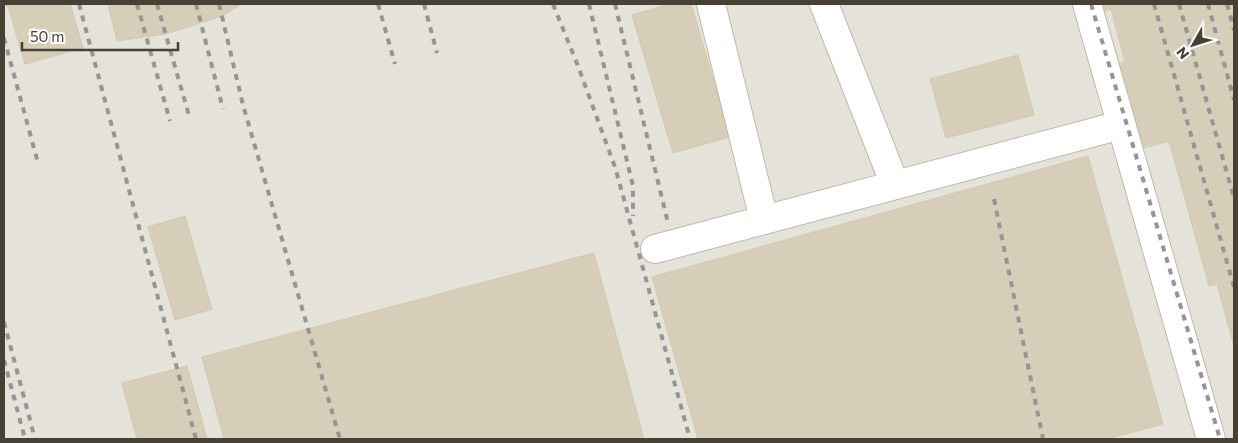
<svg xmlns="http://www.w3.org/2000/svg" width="1238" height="443" font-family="Commissioner,sans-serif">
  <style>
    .industrial { fill: #e5e2da }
    .building { fill: #d6ceb9; stroke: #d1c8ac }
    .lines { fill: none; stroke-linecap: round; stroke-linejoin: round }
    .minor-casing { stroke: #bfbaa7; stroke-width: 30 }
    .minor { stroke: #fff; stroke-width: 28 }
    .rail { stroke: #959595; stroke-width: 4; stroke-dasharray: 6 6; stroke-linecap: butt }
  </style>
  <rect width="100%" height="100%" fill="#f3f1e4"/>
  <rect class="industrial" x="4" y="4" width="1230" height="435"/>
  <g class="building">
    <polygon points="4,4 70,4 83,48 25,64 8,6 4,6"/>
    <polygon points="108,4 241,4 222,16 165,34 117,41"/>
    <polygon points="669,4 691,4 730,137 673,153 632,15"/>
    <polygon points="1097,4 1234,4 1234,346 1217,284 1209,286 1169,141 1140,149 1117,64 1125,62 1111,9 1099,12"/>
    <polygon points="1018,55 1034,115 946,138 930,79"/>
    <polygon points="1088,156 1163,424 1107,439 698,439 652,277"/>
    <polygon points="185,216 212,309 175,320 148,227"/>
    <polygon points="594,253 644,439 224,439 202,357"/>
    <polygon points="187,366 207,439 137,439 122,383"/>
  </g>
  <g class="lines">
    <g class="minor-casing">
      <g id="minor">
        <polyline points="711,4 764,220"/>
        <polyline points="824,4 895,185"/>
        <polyline points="1087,4 1211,439"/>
        <polyline points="655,249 1121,125"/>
      </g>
    </g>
    <use href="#minor" class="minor"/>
    <g class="rail">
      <polyline points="79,4 196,439"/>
      <polyline points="137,4 170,121"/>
      <polyline points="157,4 190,119"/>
      <polyline points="196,4 223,109"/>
      <polyline points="219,4 243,105 340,439"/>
      <polyline points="378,4 395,64"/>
      <polyline points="424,4 437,53"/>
      <polyline points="553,4 578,66 615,167 690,439"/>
      <polyline points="589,4 633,186 633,216"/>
      <polyline points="615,4 668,223"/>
      <polyline points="1091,4 1220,439"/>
      <polyline points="1154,4 1234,287"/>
      <polyline points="1179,4 1234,198"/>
      <polyline points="1208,4 1234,100"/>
      <polyline points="1227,4 1234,30"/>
      <polyline points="4,38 38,163"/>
      <polyline points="994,199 1043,439"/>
      <polyline points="4,322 35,439"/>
      <polyline points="4,360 25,439"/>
    </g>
  </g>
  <rect width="1238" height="443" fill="none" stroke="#464134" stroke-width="10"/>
  <g transform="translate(1193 45) rotate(231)" stroke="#ffffff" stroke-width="4" paint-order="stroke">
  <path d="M0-4L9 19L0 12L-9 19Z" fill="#464134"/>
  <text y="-8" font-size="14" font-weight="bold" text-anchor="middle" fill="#464134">N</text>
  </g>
  <path d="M22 42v8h156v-8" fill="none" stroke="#464134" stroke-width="2.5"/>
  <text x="30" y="42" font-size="15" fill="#464134" stroke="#ffffff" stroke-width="4" paint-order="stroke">50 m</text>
</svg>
